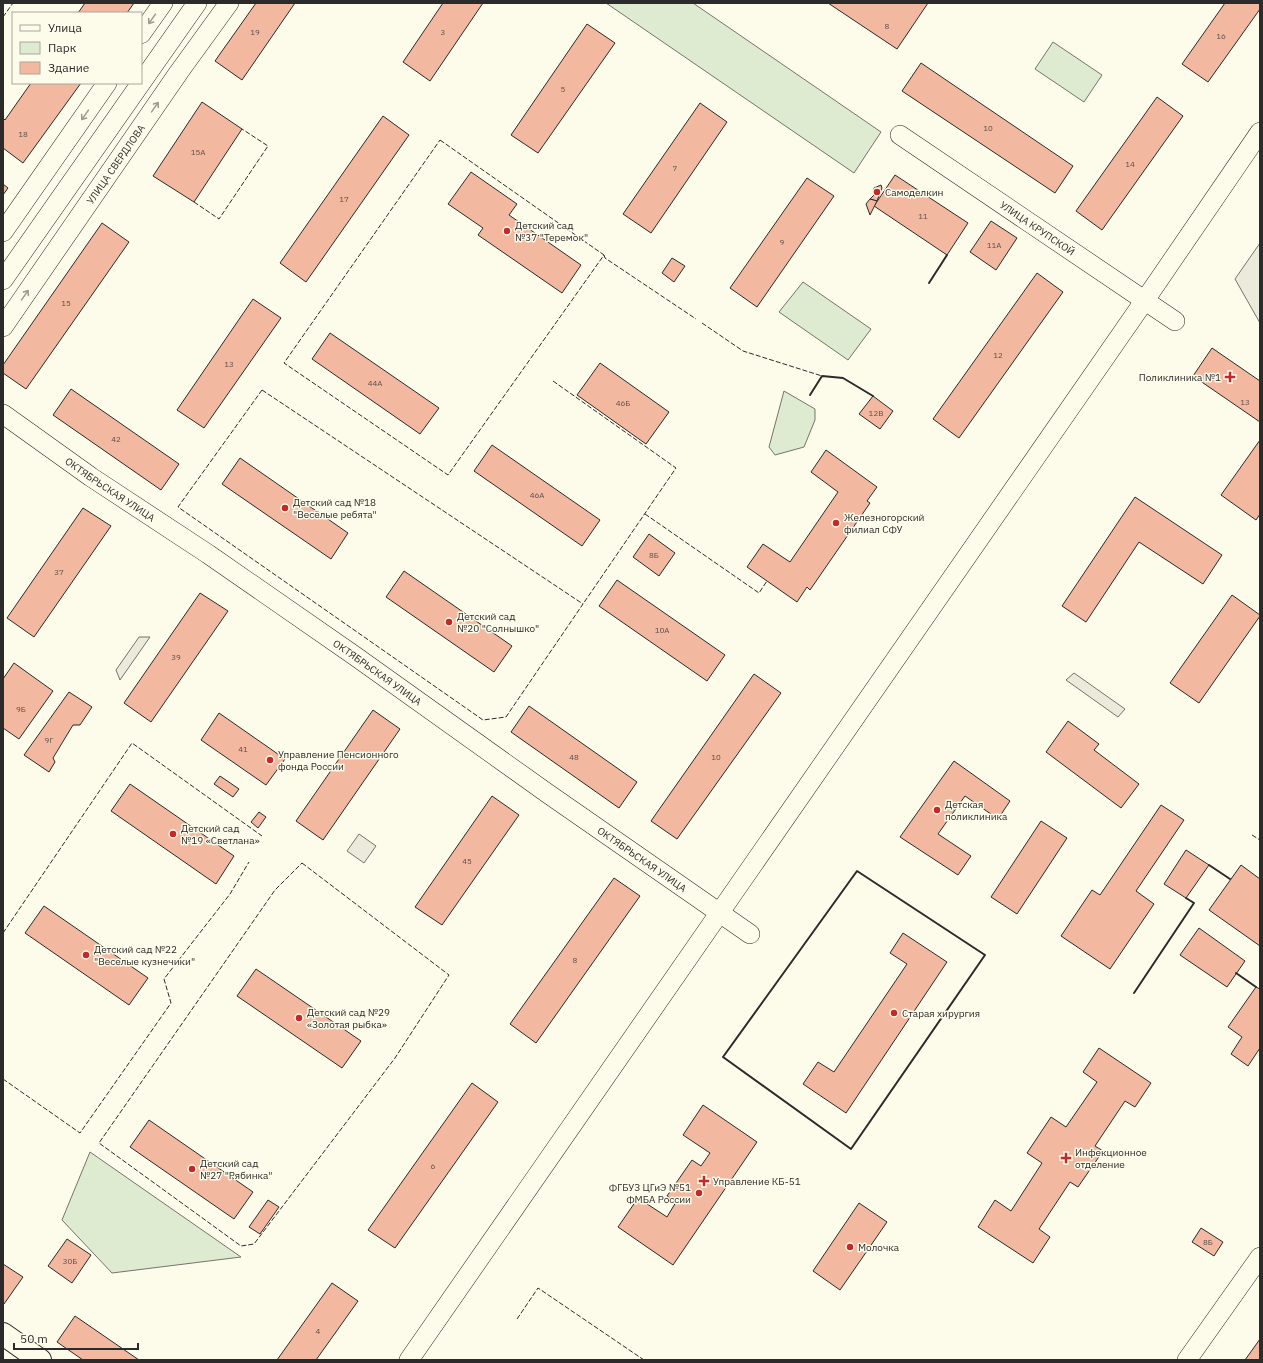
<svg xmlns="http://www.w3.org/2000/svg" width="1263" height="1363" font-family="'IBM Plex Sans',sans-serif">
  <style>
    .green { fill: #deebd1; stroke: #74746e }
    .parking { fill: #eceadb; stroke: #74746e }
    .building { fill: #f2b8a0; stroke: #2b2b2b }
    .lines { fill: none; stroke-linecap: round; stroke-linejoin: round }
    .minor-casing { stroke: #2b2b2b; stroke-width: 20 }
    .major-casing { stroke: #2b2b2b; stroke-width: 24 }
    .minor { stroke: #fdfbea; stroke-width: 19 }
    .major { stroke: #fdfbea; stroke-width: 22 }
    .fence { stroke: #2b2b2b; stroke-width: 1; stroke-dasharray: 5 2; stroke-linecap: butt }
    .wall { stroke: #2b2b2b; stroke-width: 2 }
    .oneway { stroke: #9e9d94 }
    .poi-dot { fill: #c62828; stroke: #fdfbea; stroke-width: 1.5 }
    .labels { text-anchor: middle; stroke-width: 3; stroke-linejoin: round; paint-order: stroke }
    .number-label { font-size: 8px; fill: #5d4e48 }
    .street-label { font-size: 10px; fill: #2b2b2b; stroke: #fdfbea }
    .poi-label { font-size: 10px; fill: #2b2b2b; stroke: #fdfbea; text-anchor: start }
  </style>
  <rect width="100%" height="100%" fill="#fdfbea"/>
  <g class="green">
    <polygon points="606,3 693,3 881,132 854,173"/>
    <polygon points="1053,42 1102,75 1084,102 1035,69"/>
    <polygon points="803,282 871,329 848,360 779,312"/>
    <polygon points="784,391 815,409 815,420 804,447 775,455 769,447"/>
    <polygon points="90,1152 241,1257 112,1273 62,1220"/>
  </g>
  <g class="parking">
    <polygon points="1260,243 1260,323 1235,279"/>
    <polygon points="139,637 150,637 120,680 116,670"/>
    <polygon points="1074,673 1125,709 1118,717 1066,680"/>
    <polygon points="359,834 376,846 364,863 347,851"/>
  </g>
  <g class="building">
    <polygon points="85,3 134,3 127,13 78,13"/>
    <polygon points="256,3 295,3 242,80 215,61"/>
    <polygon points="443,3 483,3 430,81 403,62"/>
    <polygon points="828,3 928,3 897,49"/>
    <polygon points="1225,3 1260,3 1260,9 1208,82 1182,64"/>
    <polygon points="587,24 615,43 538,153 511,135"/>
    <polygon points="921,63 1073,166 1055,193 902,91"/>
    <polygon points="31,83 81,83 23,163 3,148 3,118 5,120"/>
    <polygon points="1157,97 1183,116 1102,230 1076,211"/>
    <polygon points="202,102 242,129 194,202 153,176"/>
    <polygon points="700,103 727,122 651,233 623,214"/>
    <polygon points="383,116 409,135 306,282 280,263"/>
    <polygon points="471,172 517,204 509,215 581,265 562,293 478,235 483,228 448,204"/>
    <polygon points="895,175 968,223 947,255 874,206"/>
    <polygon points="807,178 834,196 757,307 730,288"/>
    <polygon points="3,184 8,188 3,195"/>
    <polygon points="881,185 882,188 877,201 870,199 874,195 874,188"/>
    <polygon points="870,199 877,201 870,215 866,204"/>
    <polygon points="991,221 1017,238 996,270 970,252"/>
    <polygon points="102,223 129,242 26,389 3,373 3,365"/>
    <polygon points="672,258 685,266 674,282 662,273"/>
    <polygon points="1037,273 1063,292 959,438 933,419"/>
    <polygon points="253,299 281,318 204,428 177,410"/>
    <polygon points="330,333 439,408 420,434 312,359"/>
    <polygon points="1212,348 1260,381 1260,422 1193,376"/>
    <polygon points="600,363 669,412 646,444 577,395"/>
    <polygon points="71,389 179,464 161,490 53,415"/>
    <polygon points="873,396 893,411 880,429 859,414"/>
    <polygon points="1260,440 1260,514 1256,520 1221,495"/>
    <polygon points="492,445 600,520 582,546 474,471"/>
    <polygon points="826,450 877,487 867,501 870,503 810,590 807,587 797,602 747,567 763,544 790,562 838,492 811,472"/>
    <polygon points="240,458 348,533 331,559 222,484"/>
    <polygon points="1135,497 1222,555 1203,584 1139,542 1086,622 1062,606"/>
    <polygon points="83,508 111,526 34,637 7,618"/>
    <polygon points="649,534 675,553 659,576 633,557"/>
    <polygon points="404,571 512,646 494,672 386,597"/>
    <polygon points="617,580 725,655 707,681 599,606"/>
    <polygon points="200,593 228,611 151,722 124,703"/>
    <polygon points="1232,595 1260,615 1260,616 1199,703 1170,683"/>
    <polygon points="14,663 53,691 19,739 3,728 3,679"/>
    <polygon points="754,674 781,693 677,839 651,821"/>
    <polygon points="69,692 92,707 80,725 73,725 53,758 55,762 49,772 24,755"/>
    <polygon points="529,706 637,782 619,808 511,732"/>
    <polygon points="373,710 400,729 323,840 296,821"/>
    <polygon points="219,713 285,759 266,785 201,740"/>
    <polygon points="1068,721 1099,744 1094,750 1139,784 1121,808 1046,752"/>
    <polygon points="954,761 1010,801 998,819 965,796 938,834 971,856 958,875 900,837"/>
    <polygon points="220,776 239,789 233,797 214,784"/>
    <polygon points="130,784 234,856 216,884 111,811"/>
    <polygon points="492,796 519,815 442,925 415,907"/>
    <polygon points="1161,805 1184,820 1136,891 1154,904 1110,969 1061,936 1092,890 1100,895"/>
    <polygon points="259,812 266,817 258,828 251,822"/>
    <polygon points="1041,821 1067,838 1017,914 991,897"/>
    <polygon points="1186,850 1209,865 1186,898 1164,884"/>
    <polygon points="1241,865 1260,879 1260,946 1209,910"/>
    <polygon points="614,878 640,896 536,1043 510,1024"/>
    <polygon points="44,906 148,978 129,1005 25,933"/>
    <polygon points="1199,928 1245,961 1227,987 1180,955"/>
    <polygon points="903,933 947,962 846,1113 803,1084 818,1062 834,1072 907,964 890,953"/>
    <polygon points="256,969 361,1041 342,1068 237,996"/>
    <polygon points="1256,987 1260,989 1260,1048 1248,1066 1231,1054 1242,1037 1228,1027"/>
    <polygon points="1099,1048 1151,1083 1135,1107 1125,1101 1095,1146 1103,1151 1078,1187 1070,1182 1039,1229 1050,1237 1033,1263 978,1227 995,1200 1011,1211 1042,1163 1027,1153 1051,1117 1066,1127 1097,1082 1083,1072"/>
    <polygon points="472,1083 498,1102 395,1248 368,1230"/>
    <polygon points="703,1105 757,1142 673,1265 618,1227 638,1198 667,1217 676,1202 667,1196 692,1160 701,1166 710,1153 683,1135"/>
    <polygon points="149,1120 253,1192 234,1219 130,1147"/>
    <polygon points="268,1200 279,1207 260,1234 249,1227"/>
    <polygon points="859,1203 887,1222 840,1290 813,1271"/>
    <polygon points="1201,1228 1223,1242 1214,1256 1192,1242"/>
    <polygon points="67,1239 91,1255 72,1283 48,1266"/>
    <polygon points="3,1264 23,1277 4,1304 3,1303"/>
    <polygon points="332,1283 358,1301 316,1360 277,1360"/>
    <polygon points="75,1316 139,1360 83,1360 57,1342"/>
    <polygon points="1260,1339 1260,1360 1245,1360"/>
  </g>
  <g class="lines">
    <g class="minor-casing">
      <g id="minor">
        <polyline points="141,34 163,3"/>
        <path id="s1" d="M900 135 1175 321"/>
        <polyline points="3,232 107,83"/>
        <polyline points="3,280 197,3"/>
        <path id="s2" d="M3 327 179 72 229 3"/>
        <path id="s3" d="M3 414 91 477 208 554 355 656 547 793 750 934"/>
        <polyline points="409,1360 1145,300 1260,132"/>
        <polyline points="1187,1360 1260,1257"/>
      </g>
    </g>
    <g class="major-casing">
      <polyline id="major" points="3,1334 40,1360"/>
    </g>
    <use href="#minor" class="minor"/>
    <use href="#major" class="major"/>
    <g class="fence">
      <polyline points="3,17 13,3"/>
      <polygon points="440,140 604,255 448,475 284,363"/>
      <polyline points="194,202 219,219 268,146 242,129"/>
      <polyline points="604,255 605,258 696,319"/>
      <polyline points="702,323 743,351 822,376"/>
      <polyline points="553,381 676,468 583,604"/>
      <polygon points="262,390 583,604 506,717 483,720 178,507"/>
      <polyline points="645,514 759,593 767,581"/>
      <polyline points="1252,835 1260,840"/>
      <polygon points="302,863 449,975 395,1058 254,1244 241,1246 99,1143 275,890"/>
      <polyline points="3,933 132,743 262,836"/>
      <polyline points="3,1079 80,1133 171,1003 164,979 230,894 249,862"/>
      <polyline points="517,1319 538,1288 644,1360"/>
    </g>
    <g class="wall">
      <polyline points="929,283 947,255"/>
      <polyline points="810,395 822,376 843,378 873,396"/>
      <polyline points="1209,865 1230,879"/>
      <polygon points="857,871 985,955 851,1149 723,1057"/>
      <polyline points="1236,973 1256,987"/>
      <polyline points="1134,993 1194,903 1186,898"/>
    </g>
  </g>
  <defs><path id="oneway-shaft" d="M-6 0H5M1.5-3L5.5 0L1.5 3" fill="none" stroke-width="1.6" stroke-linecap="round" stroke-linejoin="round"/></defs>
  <g class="oneway">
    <use href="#oneway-shaft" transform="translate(152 19) rotate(125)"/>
    <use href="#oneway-shaft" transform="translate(155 107) rotate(-55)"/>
    <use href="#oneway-shaft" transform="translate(85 115) rotate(125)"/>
    <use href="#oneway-shaft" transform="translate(25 295) rotate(-55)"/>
  </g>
  <g class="poi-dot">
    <circle cx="877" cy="192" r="4"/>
    <circle cx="507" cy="231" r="4"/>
    <path d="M1228 371h4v4h4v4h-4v4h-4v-4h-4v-4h4z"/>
    <circle cx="285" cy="508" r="4"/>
    <circle cx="836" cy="523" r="4"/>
    <circle cx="449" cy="622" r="4"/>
    <circle cx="270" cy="760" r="4"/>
    <circle cx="937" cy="810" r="4"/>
    <circle cx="173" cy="834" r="4"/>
    <circle cx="86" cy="955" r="4"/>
    <circle cx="894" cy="1013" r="4"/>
    <circle cx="299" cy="1018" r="4"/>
    <path d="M1064 1152h4v4h4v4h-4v4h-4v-4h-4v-4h4z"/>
    <circle cx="192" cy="1169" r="4"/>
    <path d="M702 1175h4v4h4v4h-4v4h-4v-4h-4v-4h4z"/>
    <circle cx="699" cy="1193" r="4"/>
    <circle cx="850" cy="1247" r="4"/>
  </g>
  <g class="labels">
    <g class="number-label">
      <text x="887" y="29">8</text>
      <text x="255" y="35">19</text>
      <text x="443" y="35">3</text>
      <text x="1221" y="39">16</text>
      <text x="563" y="92">5</text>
      <text x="988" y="131">10</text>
      <text x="23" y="137">18</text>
      <text x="198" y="155">15А</text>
      <text x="1130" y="167">14</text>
      <text x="675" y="171">7</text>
      <text x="344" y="202">17</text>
      <text x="923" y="219">11</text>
      <text x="782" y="245">9</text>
      <text x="994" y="248">11А</text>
      <text x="66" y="306">15</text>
      <text x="998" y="358">12</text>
      <text x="229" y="367">13</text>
      <text x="375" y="386">44А</text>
      <text x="1245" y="405">13</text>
      <text x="623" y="406">46Б</text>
      <text x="876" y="416">12В</text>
      <text x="116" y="442">42</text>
      <text x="537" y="498">46А</text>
      <text x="654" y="558">8Б</text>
      <text x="59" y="575">37</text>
      <text x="662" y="633">10А</text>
      <text x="176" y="660">39</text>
      <text x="21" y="712">9Б</text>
      <text x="49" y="743">9Г</text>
      <text x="243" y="752">41</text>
      <text x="574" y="760">48</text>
      <text x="716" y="760">10</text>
      <text x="467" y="864">45</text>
      <text x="575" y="963">8</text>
      <text x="433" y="1169">6</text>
      <text x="1208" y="1245">8Б</text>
      <text x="70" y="1264">30Б</text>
      <text x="318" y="1334">4</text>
    </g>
    <g class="street-label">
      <text dy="4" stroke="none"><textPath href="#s2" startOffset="198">УЛИЦА СВЕРДЛОВА</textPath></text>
      <text dy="4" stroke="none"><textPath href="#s1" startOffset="166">УЛИЦА КРУПСКОЙ</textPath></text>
      <text dy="4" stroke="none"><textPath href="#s3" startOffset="131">ОКТЯБРЬСКАЯ УЛИЦА</textPath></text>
      <text dy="4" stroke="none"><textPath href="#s3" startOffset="455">ОКТЯБРЬСКАЯ УЛИЦА</textPath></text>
      <text dy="4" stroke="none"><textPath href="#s3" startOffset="779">ОКТЯБРЬСКАЯ УЛИЦА</textPath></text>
    </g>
    <g class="poi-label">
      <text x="885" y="196">Самоделкин</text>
      <text x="515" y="229">Детский сад<tspan x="515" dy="12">№37 "Теремок"</tspan></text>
      <text x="1221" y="381" text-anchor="end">Поликлиника №1</text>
      <text x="293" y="506">Детский сад №18<tspan x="293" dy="12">"Весёлые ребята"</tspan></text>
      <text x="844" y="521">Железногорский<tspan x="844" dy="12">филиал СФУ</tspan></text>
      <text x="457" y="620">Детский сад<tspan x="457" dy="12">№20 "Солнышко"</tspan></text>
      <text x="278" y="758">Управление Пенсионного<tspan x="278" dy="12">фонда России</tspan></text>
      <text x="945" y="808">Детская<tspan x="945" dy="12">поликлиника</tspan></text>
      <text x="181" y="832">Детский сад<tspan x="181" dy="12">№19 «Светлана»</tspan></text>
      <text x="94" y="953">Детский сад №22<tspan x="94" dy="12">"Веселые кузнечики"</tspan></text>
      <text x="307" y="1016">Детский сад №29<tspan x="307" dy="12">«Золотая рыбка»</tspan></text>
      <text x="902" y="1017">Старая хирургия</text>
      <text x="1075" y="1156">Инфекционное<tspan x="1075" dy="12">отделение</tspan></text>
      <text x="200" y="1167">Детский сад<tspan x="200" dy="12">№27 "Рябинка"</tspan></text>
      <text x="713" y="1185">Управление КБ-51</text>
      <text x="691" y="1191" text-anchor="end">ФГБУЗ ЦГиЭ №51<tspan x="691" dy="12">ФМБА России</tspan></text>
      <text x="858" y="1251">Молочка</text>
    </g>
  </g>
  <rect width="1263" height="1363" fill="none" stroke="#2b2b2b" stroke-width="8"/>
  <rect x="12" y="12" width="130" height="72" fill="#fdfbea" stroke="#a9a89e"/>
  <rect x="20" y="25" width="20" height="6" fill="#fdfbea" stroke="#a9a89e"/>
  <text x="48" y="32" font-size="12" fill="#2b2b2b">Улица</text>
  <rect x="20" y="42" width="20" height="12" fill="#deebd1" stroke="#a9a89e"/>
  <text x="48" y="52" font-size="12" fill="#2b2b2b">Парк</text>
  <rect x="20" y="62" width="20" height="12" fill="#f2b8a0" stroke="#a9a89e"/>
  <text x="48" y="72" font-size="12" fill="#2b2b2b">Здание</text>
  <path d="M14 1343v6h124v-6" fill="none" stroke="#2b2b2b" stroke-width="2"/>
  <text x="20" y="1343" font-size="12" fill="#2b2b2b" stroke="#fdfbea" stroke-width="3" paint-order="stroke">50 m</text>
</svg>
